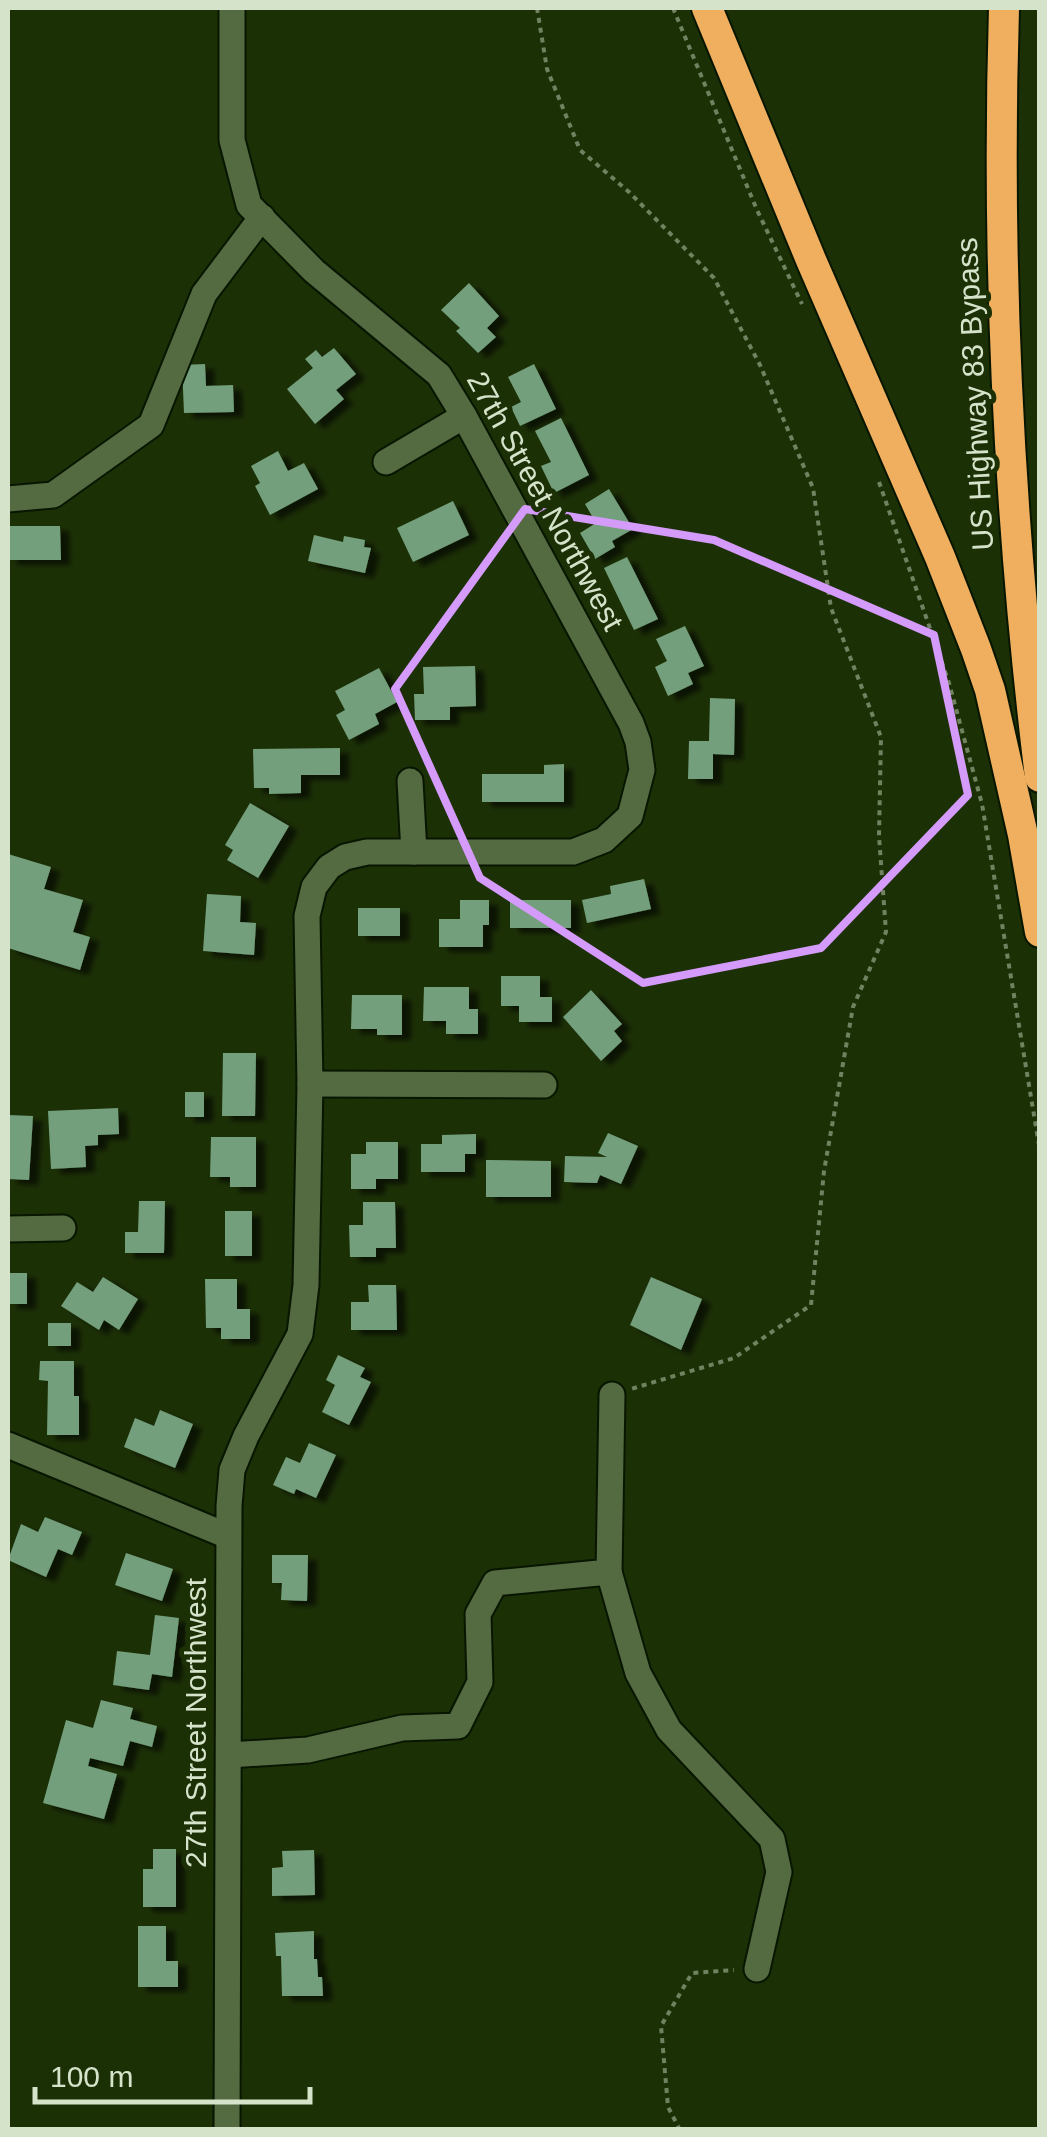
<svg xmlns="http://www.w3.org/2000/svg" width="1047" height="2137" font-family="Helvetica,sans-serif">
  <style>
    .building { fill: #739f7d; filter: url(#shadow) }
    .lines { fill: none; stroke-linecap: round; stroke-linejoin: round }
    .minor-casing { stroke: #081600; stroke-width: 29 }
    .highway-casing { stroke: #081600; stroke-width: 34 }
    .path { stroke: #718260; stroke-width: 4; stroke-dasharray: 5 5; stroke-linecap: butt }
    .minor { stroke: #546a40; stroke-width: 25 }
    .highway { stroke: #efaf5f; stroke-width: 30 }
    .marked { fill: none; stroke: #d59bfb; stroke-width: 8; stroke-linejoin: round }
    .labels { text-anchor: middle; stroke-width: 10; stroke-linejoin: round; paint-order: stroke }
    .street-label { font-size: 30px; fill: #d6e3cb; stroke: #1c3006 }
  </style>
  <defs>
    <filter id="shadow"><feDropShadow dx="9" dy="5" stdDeviation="2.5" flood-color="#0009"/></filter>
  </defs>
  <rect width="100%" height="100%" fill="#1c3006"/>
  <g class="building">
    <polygon points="469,283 499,316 487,328 496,337 478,353 456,331 460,328 441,310"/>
    <polygon points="334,348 356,374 336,390 344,399 315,424 287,389 313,368 305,359 316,350 322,357"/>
    <polygon points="205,364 206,386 233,385 234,412 184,413 182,365"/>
    <polygon points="534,364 556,409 520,426 511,407 521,402 508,377"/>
    <polygon points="561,418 589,475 554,493 541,466 551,462 535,431"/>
    <polygon points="278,451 288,471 304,463 318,489 270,515 255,486 260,483 251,466"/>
    <polygon points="609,489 633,529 612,541 615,547 595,559 580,533 596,523 585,504"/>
    <polygon points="453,501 469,535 413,562 397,528"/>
    <polygon points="8,526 60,526 61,560 8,560"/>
    <polygon points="314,535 343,542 344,536 365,540 364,547 371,548 365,573 308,561"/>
    <polygon points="627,557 658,619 634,630 604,568"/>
    <polygon points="685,626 704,666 688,673 693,684 668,696 655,667 667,661 656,639"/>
    <polygon points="475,666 476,706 450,707 450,720 415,720 414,694 424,694 423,667"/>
    <polygon points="379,668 397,702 375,714 379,724 349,740 336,715 345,710 335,691"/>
    <polygon points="710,698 735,699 734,755 713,754 713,779 688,779 689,741 709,741"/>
    <polygon points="340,748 340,775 301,775 301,793 269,794 269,788 254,788 253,749"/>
    <polygon points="564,764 564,802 482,802 482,774 544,774 544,765"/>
    <polygon points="250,803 289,826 258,878 227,860 233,850 225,845"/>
    <polygon points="8,854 51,867 44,889 83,900 73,932 90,937 80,970 8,948"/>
    <polygon points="644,879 651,909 587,923 582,900 611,894 610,886"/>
    <polygon points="207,894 241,896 240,922 256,923 254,955 203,951"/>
    <polygon points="460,900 489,900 489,925 483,925 483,947 439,947 439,919 460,919"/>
    <rect x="510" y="900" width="61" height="28"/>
    <rect x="358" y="908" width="42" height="28"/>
    <polygon points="501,976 540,976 540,997 552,997 552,1022 519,1022 519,1006 501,1006"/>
    <polygon points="424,987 469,987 469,1009 478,1009 478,1034 446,1034 446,1021 423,1021"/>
    <polygon points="591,990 622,1024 614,1031 622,1041 601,1061 563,1017"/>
    <polygon points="352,995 402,995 402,1035 377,1035 377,1029 351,1029"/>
    <polygon points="223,1053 256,1053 255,1116 222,1116"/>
    <rect x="185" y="1092" width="19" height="25"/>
    <polygon points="118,1108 119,1134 98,1135 98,1145 85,1146 86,1167 51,1169 48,1111"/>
    <polygon points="8,1115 33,1116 29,1180 8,1179"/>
    <polygon points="608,1133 638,1146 621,1184 600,1175 597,1183 564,1182 565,1156 607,1157 598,1153"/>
    <polygon points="476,1134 476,1154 465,1154 465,1172 421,1172 421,1144 442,1144 442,1135"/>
    <polygon points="211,1137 256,1137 256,1187 230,1187 230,1177 210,1177"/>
    <polygon points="366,1142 398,1142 398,1179 376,1179 376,1189 351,1189 351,1154 366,1154"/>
    <polygon points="486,1160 551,1161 551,1197 486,1197"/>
    <polygon points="139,1201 165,1201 164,1253 125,1253 125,1232 138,1232"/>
    <polygon points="363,1202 395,1202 396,1248 376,1248 376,1257 350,1257 349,1225 363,1225"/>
    <rect x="225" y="1211" width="27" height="45"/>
    <rect x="8" y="1273" width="19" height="31"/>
    <polygon points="103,1277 138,1299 119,1330 104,1320 99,1330 61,1306 77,1282 93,1292"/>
    <polygon points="651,1277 702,1299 681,1350 630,1325"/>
    <polygon points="205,1279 237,1279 237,1309 250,1309 250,1339 221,1339 221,1328 206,1328"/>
    <polygon points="368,1285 396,1285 397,1330 351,1330 351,1302 369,1302"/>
    <rect x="48" y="1323" width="23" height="23"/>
    <polygon points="338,1355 365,1368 360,1377 371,1382 349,1425 322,1412 335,1385 326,1380"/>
    <polygon points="40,1361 74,1361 74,1396 79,1396 79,1435 47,1435 48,1381 39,1380"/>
    <polygon points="160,1410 193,1424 175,1468 124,1447 135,1418 154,1426"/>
    <polygon points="309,1443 336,1455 316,1498 296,1489 294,1494 273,1485 286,1457 300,1463"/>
    <polygon points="45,1517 82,1532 72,1555 58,1549 46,1577 8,1560 21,1524 38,1532"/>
    <polygon points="126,1553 173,1569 162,1601 115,1585"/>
    <polygon points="272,1555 308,1555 307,1601 281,1600 282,1583 272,1583"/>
    <polygon points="155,1615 179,1618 172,1677 152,1674 149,1690 113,1685 117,1651 150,1655"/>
    <polygon points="101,1700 133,1708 130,1719 157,1726 152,1747 130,1741 123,1766 90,1758 88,1766 117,1774 104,1819 43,1803 66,1720 93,1728"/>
    <polygon points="153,1849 176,1849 176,1907 143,1907 143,1869 153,1869"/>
    <polygon points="314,1850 315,1895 272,1896 272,1868 283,1867 282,1851"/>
    <polygon points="138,1926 166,1926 166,1961 178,1961 178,1987 138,1987"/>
    <polygon points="314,1931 314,1959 317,1959 318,1977 322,1977 323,1996 282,1996 281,1956 276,1956 275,1933"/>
  </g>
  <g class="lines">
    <g class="minor-casing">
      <g id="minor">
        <polyline points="386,462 464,416"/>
        <polyline points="8,499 53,495 151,425 204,294 262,217"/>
        <polyline points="410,781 414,852"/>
        <polyline points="310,1084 544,1085"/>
        <polyline points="8,1229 63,1228"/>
        <polyline points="8,1445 228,1536"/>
        <polyline points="609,1572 638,1673 669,1730 772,1839 779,1872 757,1969"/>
        <polyline points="229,1755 308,1750 402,1728 458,1726 480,1682 478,1614 495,1583 609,1572 612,1395"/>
        <polyline points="227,2130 229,1506 232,1470 246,1436 300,1334 306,1285 310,1084 307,916 314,887 329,867 345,857 367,852 573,852 604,840 630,816 642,770 638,742 631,723 464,416 439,375 314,271 249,205 232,140 232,8"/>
      </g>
    </g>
    <g class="highway-casing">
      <g id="highway">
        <polyline points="707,8 811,260 940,557 976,649 990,690 1023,835 1040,932"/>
        <path d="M1004 8C996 264 1009 522 1040 777"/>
      </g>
    </g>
    <g class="path">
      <polyline points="537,8 547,69 580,150 629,192 714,278 760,365 813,488 831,608 881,737 879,836 886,932 853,1007 824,1171 811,1305 734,1358 631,1389"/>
      <polyline points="673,8 757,210 802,304"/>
      <polyline points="879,482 949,683 982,804 1040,1151"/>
      <polyline points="680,2130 668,2107 661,2026 692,1973 734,1970"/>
    </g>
    <use href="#minor" class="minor"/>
    <use href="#highway" class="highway"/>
  </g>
  <path class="marked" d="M525 509 714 540 934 635 968 795 821 948 643 983 480 878 395 689Z"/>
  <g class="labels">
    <g class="street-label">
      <text transform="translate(975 394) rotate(-93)" y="10">US Highway 83 Bypass</text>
      <text transform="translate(545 501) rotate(61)" y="10">27th Street Northwest</text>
      <text transform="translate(196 1723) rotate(-90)" y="10">27th Street Northwest</text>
    </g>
  </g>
  <rect width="1047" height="2137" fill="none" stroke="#d6e3cb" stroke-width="20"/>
  <path d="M35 2087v15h275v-15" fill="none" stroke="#d6e3cb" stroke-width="5"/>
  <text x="50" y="2087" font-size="30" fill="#d6e3cb" stroke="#1c3006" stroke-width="8" paint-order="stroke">100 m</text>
</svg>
